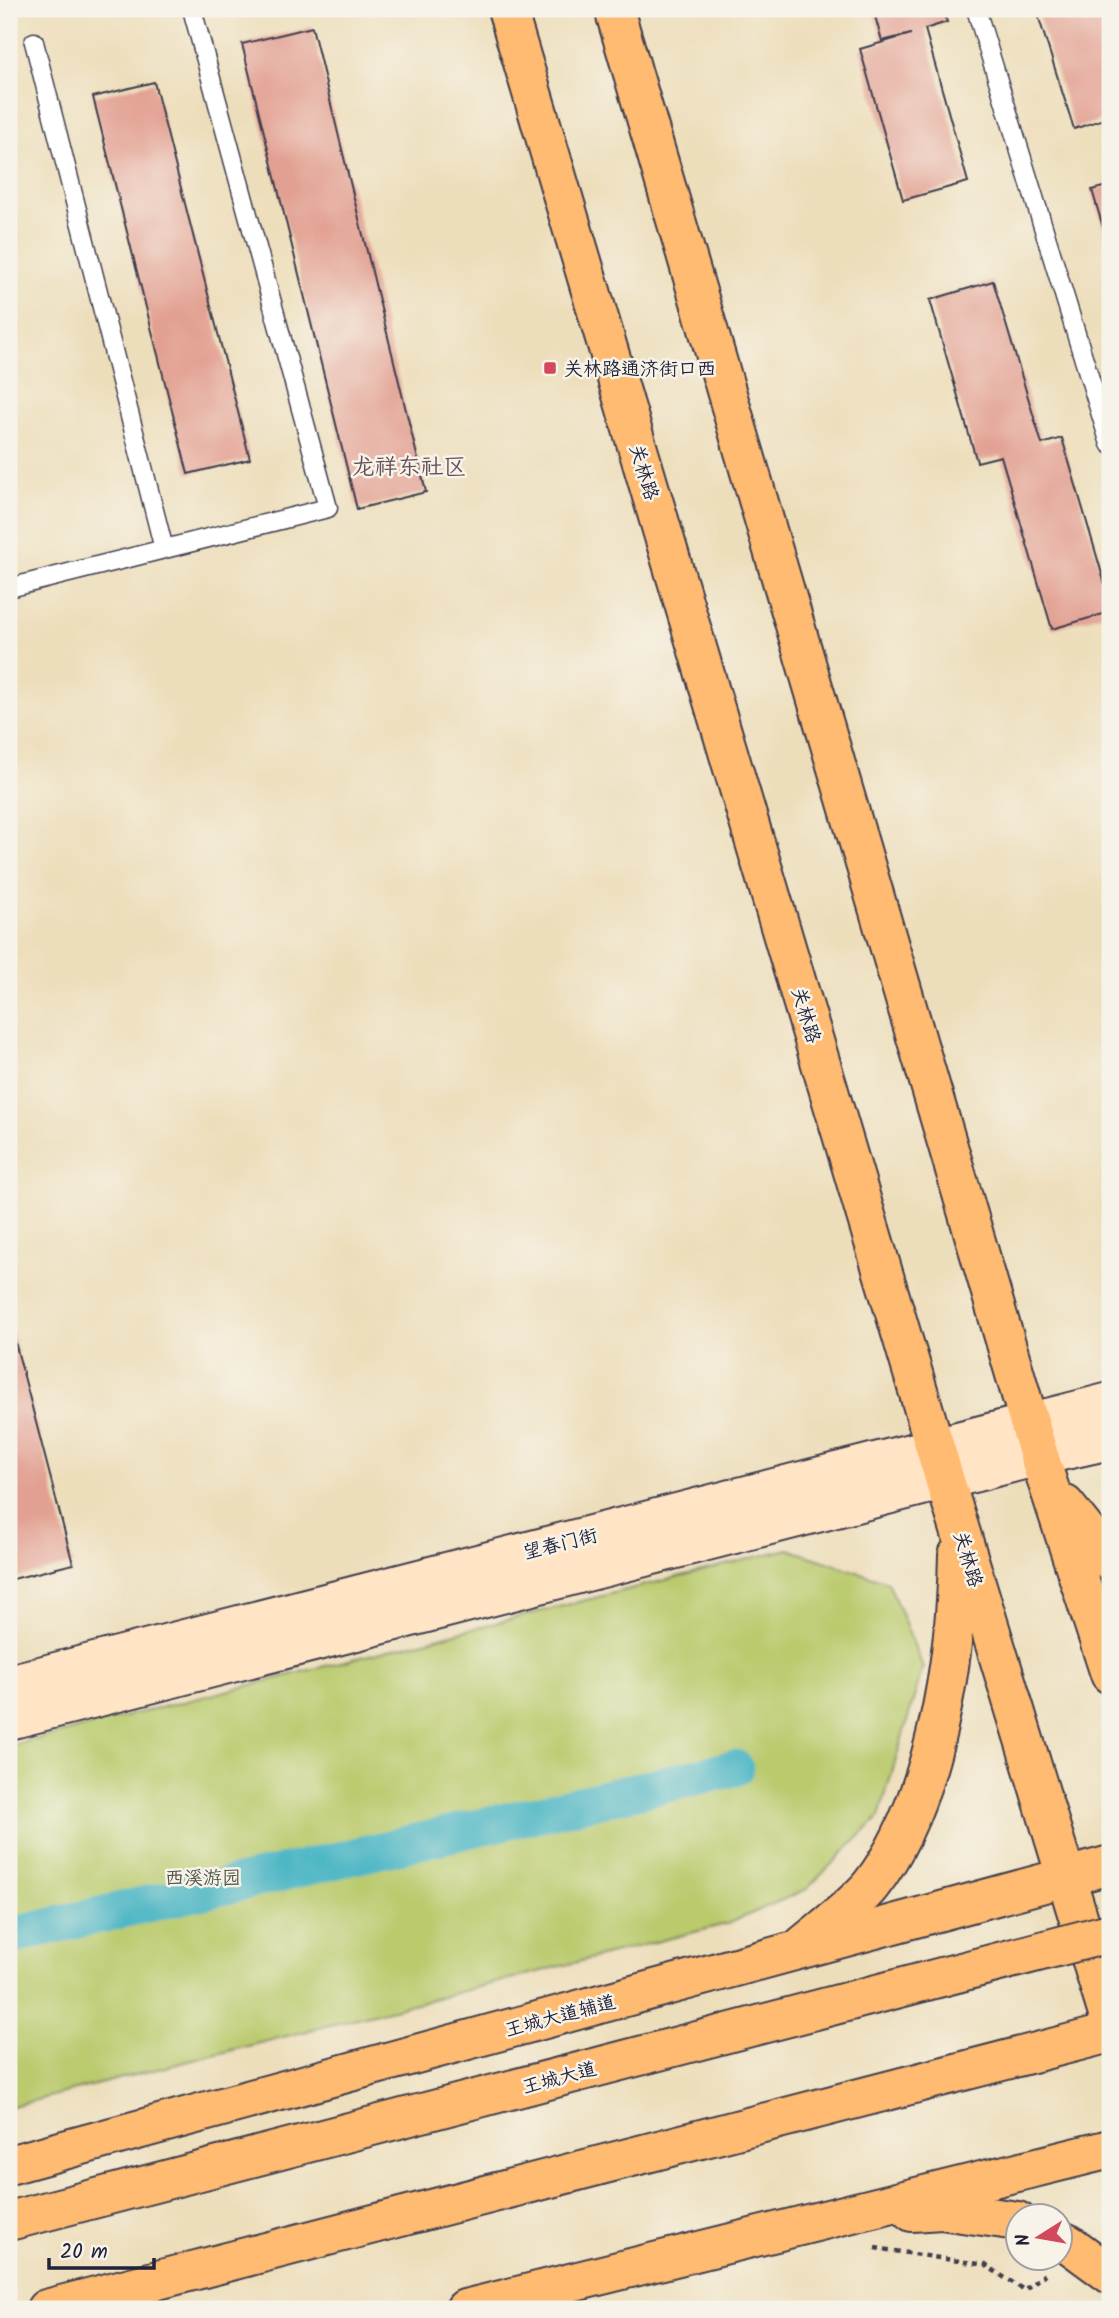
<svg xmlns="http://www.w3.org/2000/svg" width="1119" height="2318" font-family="Kalam,'LXGW WenKai TC',sans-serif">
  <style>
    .green { fill: #baca6d; stroke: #6e7654; stroke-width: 2 }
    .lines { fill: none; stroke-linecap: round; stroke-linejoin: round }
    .canal { stroke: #48b5c4; stroke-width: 37 }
    .building { fill: #e2a092 }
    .lane-casing { stroke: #403e4e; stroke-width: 21 }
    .secondary-casing { stroke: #403e4e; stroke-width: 42 }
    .primary-casing { stroke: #403e4e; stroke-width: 42 }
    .highway-casing { stroke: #403e4e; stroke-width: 42 }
    .path { stroke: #403e4e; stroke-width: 4.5; stroke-dasharray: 5 5; stroke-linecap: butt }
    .lane { stroke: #fff; stroke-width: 18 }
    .secondary { stroke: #ffe4c6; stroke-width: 38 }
    .primary { stroke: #febb71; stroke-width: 38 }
    .highway { stroke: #febb71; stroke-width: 38 }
    .highway-bridge-casing { stroke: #403e4e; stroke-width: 42; stroke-linecap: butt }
    .highway-bridge { stroke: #febb71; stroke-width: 38 }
    .poi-dot { fill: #d1495b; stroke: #f7f3e8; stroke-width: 2.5 }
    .labels { text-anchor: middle; stroke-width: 5; stroke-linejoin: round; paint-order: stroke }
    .poi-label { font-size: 19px; fill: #22223b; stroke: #f7f3e8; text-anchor: start }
    .street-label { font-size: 19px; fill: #22223b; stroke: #f7f3e8 }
    .park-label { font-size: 19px; fill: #50544a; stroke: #f7f3e8 }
    .quarter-label { font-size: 23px; fill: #654e59; stroke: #f7f3e8 }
  </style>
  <rect width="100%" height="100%" fill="#f7f3e8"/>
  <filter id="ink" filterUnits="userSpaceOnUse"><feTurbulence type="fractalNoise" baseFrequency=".0143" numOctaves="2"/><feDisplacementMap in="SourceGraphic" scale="14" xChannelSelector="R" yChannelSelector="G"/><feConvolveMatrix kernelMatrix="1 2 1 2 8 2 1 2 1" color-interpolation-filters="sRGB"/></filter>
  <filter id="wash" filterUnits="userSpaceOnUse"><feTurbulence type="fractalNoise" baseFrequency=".00686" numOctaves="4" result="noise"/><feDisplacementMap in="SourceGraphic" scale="28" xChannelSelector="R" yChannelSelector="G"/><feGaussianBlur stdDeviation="1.57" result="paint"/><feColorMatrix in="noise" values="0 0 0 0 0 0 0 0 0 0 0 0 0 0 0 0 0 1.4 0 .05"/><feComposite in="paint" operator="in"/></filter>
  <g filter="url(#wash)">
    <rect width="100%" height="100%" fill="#eddebb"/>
    <polygon class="green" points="788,1549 888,1582 923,1667 879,1817 807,1889 730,1923 9,2107 9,1746"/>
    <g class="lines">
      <polyline class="canal" points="9,1936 735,1768"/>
    </g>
    <g id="blocks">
      <g class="building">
        <polygon points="873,9 943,9 947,22 925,29 968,182 903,200 860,49 911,34 882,41"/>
        <polygon points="1036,9 1105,9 1110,25 1110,117 1074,129"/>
        <polygon points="312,27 426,492 357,509 242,44"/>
        <polygon points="154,82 250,459 188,474 93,97"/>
        <polygon points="1110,185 1110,251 1092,190"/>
        <polygon points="993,281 1042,444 1062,438 1110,601 1110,612 1052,629 1001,456 977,462 930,300"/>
        <polygon points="9,1319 73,1564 9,1580"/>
      </g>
    </g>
  </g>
  <g filter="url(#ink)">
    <use href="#blocks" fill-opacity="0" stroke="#403e4e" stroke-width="2"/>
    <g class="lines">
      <g class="lane-casing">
        <g id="lane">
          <polyline points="976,9 1110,444"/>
          <polyline points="34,42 164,549"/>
          <polyline points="9,588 328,508 192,9"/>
        </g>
      </g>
      <g class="secondary-casing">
        <g id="secondary">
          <polyline points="9,1684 1110,1402"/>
          <polyline points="9,1720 1039,1456 1110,1440"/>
        </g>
      </g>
      <g class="primary-casing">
        <g id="primary">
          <polyline points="507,9 945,1481 1110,2021"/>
          <polyline points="614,9 1039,1456 1110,1674"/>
          <polyline points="1065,1505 1110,1561"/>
          <path d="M803 1945C822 1929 857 1903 871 1885 935 1803 956 1657 958 1555"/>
          <polyline points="9,2165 1110,1865"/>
          <polyline points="912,2212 941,2210 1018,2221"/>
          <polyline points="1060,2240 1069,2244 1110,2274"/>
          <polyline points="465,2309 1110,2149"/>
        </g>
      </g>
      <g class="highway-casing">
        <polyline id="highway" points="46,2309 1110,2033"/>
      </g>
      <polyline class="path" points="875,2248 985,2265 1024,2290 1045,2274"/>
      <use href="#lane" class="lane"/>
      <use href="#secondary" class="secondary"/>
      <use href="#primary" class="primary"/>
      <use href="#highway" class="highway"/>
      <g class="highway-bridge-casing">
        <polyline id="highway-bridge" points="9,2221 1110,1933"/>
      </g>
      <use href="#highway-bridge" class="highway-bridge"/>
    </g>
  </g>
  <rect class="poi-dot" x="543" y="361" width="14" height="14" rx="3.5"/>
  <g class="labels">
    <g class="poi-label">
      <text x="564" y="375">关林路通济街口西</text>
    </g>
    <g class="street-label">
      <text transform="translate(645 472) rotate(73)" y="7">关林路</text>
      <text transform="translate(807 1015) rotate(73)" y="7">关林路</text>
      <text transform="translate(560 1543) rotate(-14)" y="7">望春门街</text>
      <text transform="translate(969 1559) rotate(73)" y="7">关林路</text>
      <text transform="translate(560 2015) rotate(-15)" y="7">王城大道辅道</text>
      <text transform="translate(559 2077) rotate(-15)" y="7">王城大道</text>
    </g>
    <g class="park-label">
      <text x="203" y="1884">西溪游园</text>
    </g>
    <g class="quarter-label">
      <text x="409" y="474">龙祥东社区</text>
    </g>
  </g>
  <rect width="1119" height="2318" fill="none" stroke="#f7f3e8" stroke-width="35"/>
  <g transform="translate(1039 2237) rotate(259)"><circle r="33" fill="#f7f3e8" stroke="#a29fa3" stroke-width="2"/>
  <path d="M0-5L12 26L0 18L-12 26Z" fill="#d1495b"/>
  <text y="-10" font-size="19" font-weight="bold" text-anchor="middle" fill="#22223b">N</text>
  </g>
  <path d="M49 2258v10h105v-10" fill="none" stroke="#22223b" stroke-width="3.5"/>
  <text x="60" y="2258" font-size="21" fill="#22223b" stroke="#f7f3e8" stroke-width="5" paint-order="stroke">20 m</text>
</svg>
